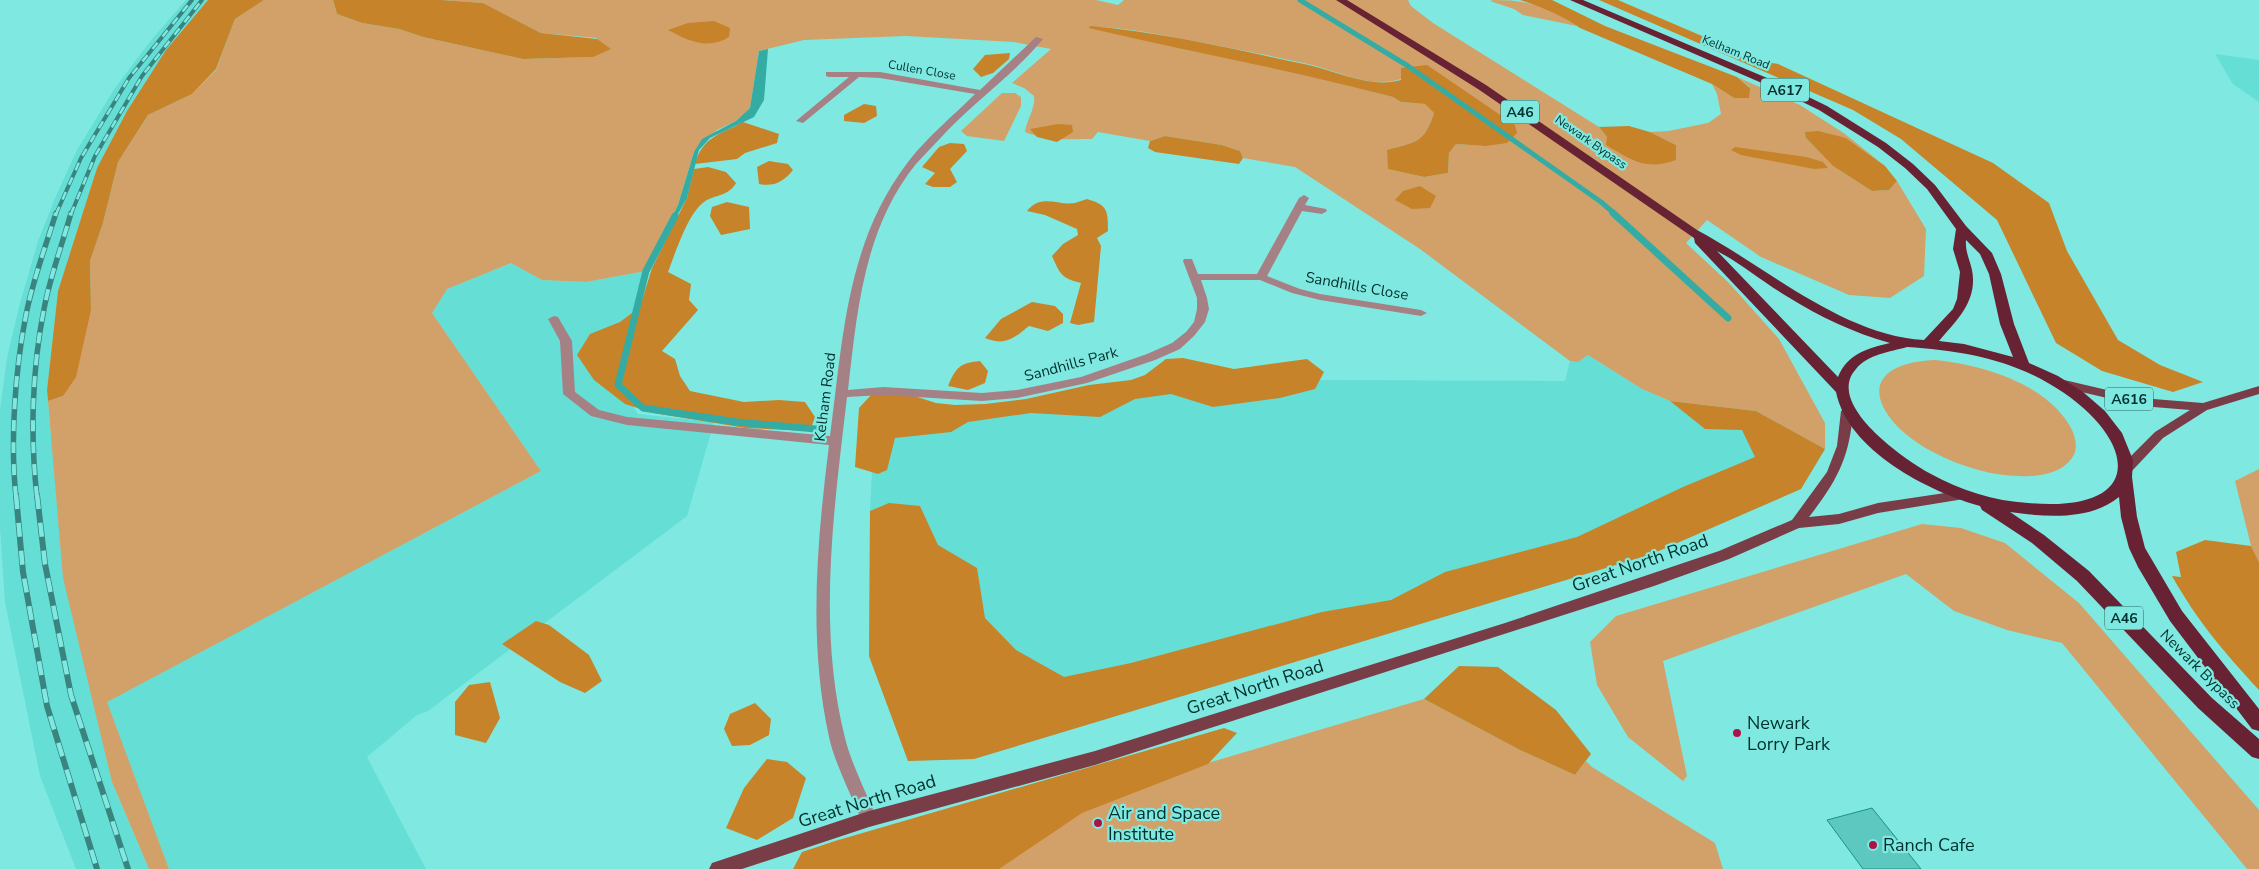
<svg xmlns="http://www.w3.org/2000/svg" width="2259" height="869" font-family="'Nunito Sans',sans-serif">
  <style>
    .built { fill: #65ded6 }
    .green { fill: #d2a169; fill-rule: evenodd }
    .forest { fill: #c68329 }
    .water { fill: #34aca4 }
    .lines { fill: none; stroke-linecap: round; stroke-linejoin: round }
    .stream-far1 { stroke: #34aca4; stroke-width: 5 }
    .stream { stroke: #34aca4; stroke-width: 7 }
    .building { fill: #5dc8c0; stroke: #17928b }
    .minor { fill: #a58186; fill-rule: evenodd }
    .major { fill: #793d48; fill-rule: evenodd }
    .highway { fill: #672333; fill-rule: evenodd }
    .rail-far2-casing { stroke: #3a847f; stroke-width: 4 }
    .rail-far1-casing { stroke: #3a847f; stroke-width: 5.5 }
    .rail-casing { stroke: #3a847f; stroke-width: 6 }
    .rail-far2 { stroke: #7fe9e1; stroke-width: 2.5; stroke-dasharray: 8; stroke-linecap: butt }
    .rail-far1 { stroke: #7fe9e1; stroke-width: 4; stroke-dasharray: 11; stroke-linecap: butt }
    .rail { stroke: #7fe9e1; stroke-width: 4.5; stroke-dasharray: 14; stroke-linecap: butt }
    .poi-dot { fill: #a91447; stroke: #7fe9e1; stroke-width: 2 }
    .labels { text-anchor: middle; stroke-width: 4.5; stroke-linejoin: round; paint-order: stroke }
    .far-street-label { font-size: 12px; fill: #00302d; stroke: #7fe9e1 }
    .shield { fill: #7fe9e1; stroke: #266863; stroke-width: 1 }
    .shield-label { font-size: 14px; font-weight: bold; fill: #00302d }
    .street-label { font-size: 15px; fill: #00302d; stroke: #7fe9e1 }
    .near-street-label { font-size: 18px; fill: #00302d; stroke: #7fe9e1 }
    .near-poi-label { font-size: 18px; fill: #00302d; stroke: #7fe9e1; text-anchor: start }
  </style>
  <rect width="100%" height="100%" fill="#7fe9e1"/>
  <g class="built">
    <polygon points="186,0 208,0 166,50 127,111 97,168 58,291 47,390 51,437 112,782 149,869 76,869 40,776 5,602 0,527 0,410 7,358 19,307 38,241 56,196 77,150 115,88 152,39"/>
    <polygon points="2215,54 2259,60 2259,102 2233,84"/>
    <polygon points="512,263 542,280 586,282 646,271 631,327 619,385 638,414 714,422 687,516 428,711 417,715 367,757 426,869 169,869 106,702 541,471 432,313 446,289"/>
    <polygon points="1588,355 1642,389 1670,401 1705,406 1825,449 1801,489 1652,554 974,759 908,761 869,656 870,511 875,410 986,408 1301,380 1565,381 1570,361 1578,362"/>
  </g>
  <g class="green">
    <path d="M264 0H333L337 14 362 23 399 29 423 37 523 59 593 57 597 38 541 33 483 3 441 0H1096L1118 5 1124 0H1408L1411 6 1433 23 1599 127 1607 137 1676 145 1650 132 1668 131 1708 123 1721 114 1717 94 1712 84 1734 98 1750 87 1737 77 1800 105 1845 134 1885 166 1846 138H1806L1833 166 1872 191 1889 190 1897 181 1926 229 1924 276 1890 298 1849 295 1761 257 1707 220 1686 243 1729 283 1779 339 1825 423V449L1756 411 1670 401 1642 389 1588 355 1578 362 1570 361 1420 249 1295 167 1243 158 1240 151 1222 145 1165 136 1150 141 1098 132 1092 139C1070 139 1046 141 1025 132 1027 119 1036 107 1034 96L1024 88 1012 83 1051 49 1014 42 906 36 804 40 759 51 750 108 736 121 717 130 694 152 678 205 646 271 586 282 542 280 511 263 447 289 432 313 541 471 107 702 169 869H149L112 782 63 578 48 401 63 396 91 310 90 261 103 223 118 162 148 115 192 94 216 70 235 19ZM1089 27C1127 27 1162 35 1199 42 1235 49 1272 56 1308 64 1338 71 1370 89 1401 79V68L1485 146 1456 144 1449 153 1448 173 1424 177 1389 169 1387 150C1415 142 1424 144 1434 113L1425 104 1401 102 1393 97 1320 78Z"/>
    <path d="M1493 0C1528 0 1548 6 1577 26L1523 15 1514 9 1490 1Z"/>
    <polygon points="1002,93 1015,93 1021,97 1021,106 1004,141 967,136 961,131"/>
    <path d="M1934 360C1981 364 2049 384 2072 430 2076 439 2078 450 2072 458 2063 471 2046 475 2032 476 1998 478 1963 468 1933 452 1878 424 1846 365 1934 360Z"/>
    <polygon points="2259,469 2259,562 2251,546 2235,481"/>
    <polygon points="1922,524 1961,528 2005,543 2079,603 2259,810 2259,869 2247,869 2062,643 2007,630 1954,611 1906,574 1663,661 1687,776 1683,781 1628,737 1597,685 1590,642 1616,616"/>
    <polygon points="1424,699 1520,750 1575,775 1586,761 1592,767 1715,843 1723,869 903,869 1120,789"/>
  </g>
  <g class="forest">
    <polygon points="208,0 264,0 235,19 216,69 192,94 148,115 118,162 103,223 90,261 91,310 76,377 63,396 48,401 47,390 58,291 97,168 127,111 166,50"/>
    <polygon points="333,0 441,0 483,3 541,33 597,39 611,49 593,57 523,59 423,37 399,29 362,23 337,14"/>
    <path d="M1520 0H1552L1605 26 1737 77 1750 88 1749 98H1734L1712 84 1580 28C1561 15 1542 7 1520 0Z"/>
    <polygon points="1599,0 1618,0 1709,39 1744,58 1778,64 1993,163 2049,203 2067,251 2118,340 2160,365 2203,382 2173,392 2102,371 2056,343 1997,220 1901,139 1853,110"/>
    <path d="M714 21 730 28 729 37C707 50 689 41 668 30L688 23Z"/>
    <path d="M1090 26C1162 32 1233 49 1304 64 1335 70 1369 89 1401 80V68L1427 65 1515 125 1517 133 1507 143 1485 146 1456 144 1449 153 1448 173 1424 177 1388 169 1387 150C1415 142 1424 144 1434 113L1425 104 1401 102 1393 97C1292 70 1190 52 1089 28Z"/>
    <polygon points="1010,53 1009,59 993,73 981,77 973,69 985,55"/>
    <polygon points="864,104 876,106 877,116 864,123 844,121 844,115"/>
    <path d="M743 122 779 134 777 143 745 153 737 159 695 164C703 136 720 135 743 122Z"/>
    <polygon points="1058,124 1072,125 1073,132 1057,142 1037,137 1030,129"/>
    <path d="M1629 126 1650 132 1676 145V160C1645 171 1632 160 1606 145L1607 137 1599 127Z"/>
    <polygon points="1818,131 1846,138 1885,166 1897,181 1889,190 1872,191 1833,166 1806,138 1805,132"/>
    <polygon points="1165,136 1222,145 1240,151 1243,158 1239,164 1155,152 1148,148 1150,141"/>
    <polygon points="950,143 964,144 967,151 950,169 957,182 950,187 933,187 925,184 935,173 922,167 939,147"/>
    <polygon points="1735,147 1806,157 1823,162 1828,168 1814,169 1741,155 1731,150"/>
    <path d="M769 161 788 164 793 170C783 182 774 187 759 184L757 167Z"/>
    <path d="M708 167 726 172 736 183C728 197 715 194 704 202 688 213 675 254 668 272L691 284 689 300 698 310 662 351 675 359 680 376 690 391 744 402 779 400 805 402 815 417 810 431 746 428 653 413 625 404 594 380 577 355 590 334 620 322 640 307 652 268 687 198 694 169Z"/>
    <polygon points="1420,186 1436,196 1430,208 1412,209 1395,200 1403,191"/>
    <path d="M1087 199C1108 205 1108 211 1108 231L1097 238 1101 246 1094 322 1078 325 1070 323 1081 283C1061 278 1060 274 1052 256L1063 244 1078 235 1077 229 1045 215 1027 211C1041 193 1058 206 1075 203 1079 202 1083 200 1087 199Z"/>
    <polygon points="727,202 749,207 750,229 721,235 710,216 712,207"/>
    <path d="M1032 302 1055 306 1063 314V323L1048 331 1029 326C1013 339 1005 346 985 338L1001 319Z"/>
    <polygon points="1183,358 1234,369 1307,359 1324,372 1315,389 1280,398 1213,407 1171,394 1135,399 1100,417 1031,413 968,422 951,432 895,438 887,470 878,474 855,467 859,408 872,394 914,396 936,403 955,405 985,404 1026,399 1089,385 1131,380 1145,375 1166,359"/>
    <path d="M980 361 988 371 985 383 968 390 948 386C956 367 960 363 980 361Z"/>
    <polygon points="1670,401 1756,411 1825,449 1801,489 1652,554 974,759 908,761 869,656 870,511 889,503 920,506 938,545 977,568 985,618 1016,650 1064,677 1131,663 1322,612 1391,600 1445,572 1577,537 1683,487 1755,457 1742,430 1705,429"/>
    <path d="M2205 540 2251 546 2259 562V690C2224 652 2198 622 2172 576L2181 577 2176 552Z"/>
    <polygon points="536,621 549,625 589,655 602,681 585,693 560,682 502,644"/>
    <polygon points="1459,666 1498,667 1556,710 1591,754 1575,775 1520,750 1424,699"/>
    <polygon points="490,682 500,718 486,743 455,735 455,702 469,685"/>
    <polygon points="755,703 771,719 769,735 750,745 732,746 724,729 730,714"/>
    <polygon points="1224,728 1237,733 1208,764 1082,813 999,869 793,869 802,852 835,841"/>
    <polygon points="767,759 787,762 806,778 793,818 757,840 726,828 744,788"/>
  </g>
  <polygon class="water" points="768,49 764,100 754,117 710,138 699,150 687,198 646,271 678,205 694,152 702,139 736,121 750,108 759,51"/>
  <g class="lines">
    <polyline class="stream-far1" points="1300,0 1408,66 1601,202 1615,214"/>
    <g class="stream">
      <polyline points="1613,213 1728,318"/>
      <polyline points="675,216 646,271 618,385 643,408 737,422 816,429"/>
    </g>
  </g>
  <polygon class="building" points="1872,808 1921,869 1863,869 1827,820"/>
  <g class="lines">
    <path class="minor" d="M1036 37 1043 39C1015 73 978 99 947 131 937 142 926 153 916 164 864 228 857 311 848 390L883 387 982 393 1017 390 1081 377 1147 354 1172 343 1186 332 1194 322 1197 309V298L1183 261 1184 259H1192L1198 274H1257L1299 198 1304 195 1309 198 1305 205 1326 209 1327 211 1322 214 1302 211 1267 276 1300 289 1320 294 1421 310 1427 313 1421 316 1320 300 1292 293 1260 280H1201L1207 298 1209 309 1205 322 1194 336 1180 349 1155 360 1087 383 1017 398 982 401 883 395 847 397C834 509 817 627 845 738 851 763 867 794 877 819L875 824 869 827 863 824 861 819C851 795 834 761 829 737 808 641 817 541 829 445L627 425 591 416 563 394 560 341 548 319 554 316 558 317 572 341 575 392 599 410 627 417 830 436C843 339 846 243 908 162 927 137 953 116 975 94L880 78 859 77 803 123 796 121 849 77H829L826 76V72H880L980 90Z"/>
    <g class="major">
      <polygon points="2060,379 2141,398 2203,403 2259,386 2259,394 2207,410 2163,438 2131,472 2126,473 2120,469 2121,466 2155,432 2190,410 2141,406 2056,386 2054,383"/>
      <path d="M1847 407 1853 411C1850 457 1837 481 1809 517L1839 514 1878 503 1965 490 1970 492 1972 495 1970 498 1878 513 1839 524 1799 528 1729 559 1654 586 1095 765 869 827 742 869H709L712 863 718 861 869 811 1095 751 1505 623 1719 551 1792 520 1827 472 1837 446 1841 411Z"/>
    </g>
    <path class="highway" d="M1336 0H1347L1486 85 1697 230C1768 268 1842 335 1924 340L1953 309 1957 299 1960 272 1953 249 1956 229 1927 189 1905 168 1878 147 1819 110 1778 90 1570 0H1583L1786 86 1827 106 1886 143 1913 164 1935 185 1966 226 1992 253 2001 274 2014 324 2029 363 2058 376 2083 392 2105 411 2122 433 2133 460 2132 477 2137 517 2145 548 2182 611 2259 709V731L2252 729 2170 621 2138 567 2129 548 2121 517 2119 497C2090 521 2045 517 2010 512L2044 535 2089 571 2212 698 2259 739V759L2252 757 2198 708 2077 581 2032 543 1982 510 1980 506C1928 491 1848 451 1836 392L1695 243 1694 238 1478 89ZM1966 240 1980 254 1989 274 2000 324 2013 357 1964 344 1939 341C1957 320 1978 301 1972 270 1970 260 1965 252 1966 240ZM1717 251C1742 264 1764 283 1788 297 1820 317 1854 333 1890 343 1868 348 1847 354 1838 377ZM1907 347C1956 350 2005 358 2048 383 2134 432 2155 514 2028 503 1994 501 1960 490 1931 474 1905 460 1824 404 1856 369 1868 354 1890 352 1907 347Z"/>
    <g class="rail-far2-casing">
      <g id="rail-far2">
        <polyline points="56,214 81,158 129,78 192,0"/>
        <polyline points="71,214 95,156 142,76 202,0"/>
      </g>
    </g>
    <g class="rail-far1-casing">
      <g id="rail-far1">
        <path d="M16 497C10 441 15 370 26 315 32 283 46 245 56 213"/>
        <path d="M37 497C30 436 32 369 44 309 50 277 62 245 71 213"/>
      </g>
    </g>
    <g class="rail-casing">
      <g id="rail">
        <polyline points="16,495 23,572 47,706 97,869"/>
        <polyline points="37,495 45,564 71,695 128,869"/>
      </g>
    </g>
    <use href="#rail-far2" class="rail-far2"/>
    <use href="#rail-far1" class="rail-far1"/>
    <use href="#rail" class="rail"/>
  </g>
  <g class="poi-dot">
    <circle cx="1737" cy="733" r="5"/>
    <circle cx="1098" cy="823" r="5"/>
    <circle cx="1873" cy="845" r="5"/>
  </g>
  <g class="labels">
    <g class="far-street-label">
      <text transform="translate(1736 52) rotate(22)" y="4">Kelham Road</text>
      <text transform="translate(922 70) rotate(10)" y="4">Cullen Close</text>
      <text transform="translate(1591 142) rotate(35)" y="4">Newark Bypass</text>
    </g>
    <g class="shield">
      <rect x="1761" y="78.5" width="48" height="23" rx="4"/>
      <rect x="1501" y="100.5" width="38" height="23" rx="4"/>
      <rect x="2105" y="387.5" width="48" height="23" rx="4"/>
      <rect x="2105" y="606.5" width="38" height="23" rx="4"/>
    </g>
    <g class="shield-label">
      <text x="1785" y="95">A617</text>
      <text x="1520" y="117">A46</text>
      <text x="2129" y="404">A616</text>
      <text x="2124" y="623">A46</text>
    </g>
    <g class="street-label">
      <text transform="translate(1357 286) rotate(10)" y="5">Sandhills Close</text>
      <text transform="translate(1071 364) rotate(-15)" y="5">Sandhills Park</text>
      <text transform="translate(825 397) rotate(-83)" y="5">Kelham Road</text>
      <text transform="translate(2200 669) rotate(45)" y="5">Newark Bypass</text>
    </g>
    <g class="near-street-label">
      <text transform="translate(1640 563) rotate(-19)" y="6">Great North Road</text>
      <text transform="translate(1255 687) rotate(-18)" y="6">Great North Road</text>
      <text transform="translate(867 801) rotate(-17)" y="6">Great North Road</text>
    </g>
    <g class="near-poi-label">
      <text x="1747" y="729">Newark<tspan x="1747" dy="21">Lorry Park</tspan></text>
      <text x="1108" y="819">Air and Space<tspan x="1108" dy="21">Institute</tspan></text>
      <text x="1883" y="851">Ranch Cafe</text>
    </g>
  </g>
</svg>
